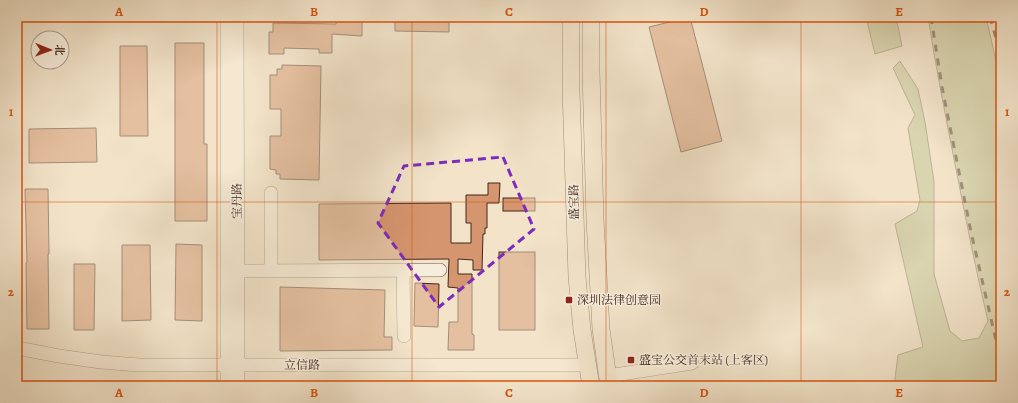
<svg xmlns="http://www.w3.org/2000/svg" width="1018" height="403" font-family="Alegreya,'Noto Serif SC',serif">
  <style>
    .green { fill: #bcc395; stroke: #7e765a }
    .building { fill: #d5956f; stroke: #40281f }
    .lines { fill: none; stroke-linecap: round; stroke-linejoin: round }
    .minor-casing { stroke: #6c574a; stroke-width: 14 }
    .major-casing { stroke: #40281f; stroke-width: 18 }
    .minor { stroke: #f7eddc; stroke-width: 13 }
    .major { stroke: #f2e3c9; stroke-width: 17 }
    .rail { stroke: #40281f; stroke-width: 3; stroke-dasharray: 7 7; stroke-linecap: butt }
    .marked { fill: none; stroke: #7b2cbf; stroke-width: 3; stroke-dasharray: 8 5; stroke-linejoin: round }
    .grid { fill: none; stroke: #d7540e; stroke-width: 1; stroke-opacity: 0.55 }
    .poi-dot { fill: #8f2418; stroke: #f7eddc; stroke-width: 1.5 }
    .labels { text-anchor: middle; stroke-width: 3; stroke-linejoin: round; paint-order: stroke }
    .street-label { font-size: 12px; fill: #40281f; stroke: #f7eddc }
    .poi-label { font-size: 12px; fill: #40281f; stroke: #f7eddc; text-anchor: start }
    .neatline { fill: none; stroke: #d7540e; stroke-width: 1.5 }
    .grid-label { font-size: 13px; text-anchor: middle; font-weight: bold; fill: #d7540e }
  </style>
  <rect width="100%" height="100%" fill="#f2e3c9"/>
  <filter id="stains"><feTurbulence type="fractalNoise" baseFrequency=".005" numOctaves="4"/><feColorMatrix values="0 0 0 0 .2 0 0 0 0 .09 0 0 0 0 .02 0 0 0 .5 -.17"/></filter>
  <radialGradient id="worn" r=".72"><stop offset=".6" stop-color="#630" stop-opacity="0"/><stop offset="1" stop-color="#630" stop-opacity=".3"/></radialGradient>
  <g class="green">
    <polygon points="866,17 896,17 902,46 875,54"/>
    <path d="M928 17H986L1001 83V386H894L898 355 923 347 895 224 917 211 920 200 908 128 915 115 893 68 900 61 918 89 925 122 934 182V274L950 331 962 341 979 338 988 321C976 271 966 220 956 169 946 119 936 68 928 17Z"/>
  </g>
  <g class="building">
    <polygon points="336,17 362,17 362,36 332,34 332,53 319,53 319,49 284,48 284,54 269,54 269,32 273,32 273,23 336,24"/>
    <polygon points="395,17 449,17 449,32 395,31"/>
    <polygon points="690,17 722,141 681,152 649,27"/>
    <polygon points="175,43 204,43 204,144 207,144 207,221 175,221"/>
    <polygon points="120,46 147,46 148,136 120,136"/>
    <polygon points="282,65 321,66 319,180 280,179 280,174 276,174 276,170 270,169 270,136 281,136 281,109 270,109 270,75 277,75 277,69 282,69"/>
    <polygon points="96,128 97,162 29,163 29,129"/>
    <polygon points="488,183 500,183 499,203 487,203 487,228 485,228 485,234 483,234 482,270 473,270 473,260 458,259 458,274 472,274 472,334 474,335 474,350 448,350 449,322 458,322 458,288 448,287 449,259 319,260 319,204 451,203 451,243 471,243 471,223 466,223 466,195 488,195"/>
    <polygon points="25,189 48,189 49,254 48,254 49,329 27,329 26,263 27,263"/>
    <rect x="503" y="198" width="32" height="13"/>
    <polygon points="176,244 202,245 202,321 175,320"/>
    <polygon points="122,245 150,245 151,320 122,321"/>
    <rect x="499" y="252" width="36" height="78"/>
    <polygon points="74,264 95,264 94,330 74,330"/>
    <polygon points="415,283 439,284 438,327 414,326"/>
    <polygon points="280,287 385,290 384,337 392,337 392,350 280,351"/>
  </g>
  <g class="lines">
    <g class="minor-casing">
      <g id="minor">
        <polyline points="227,17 227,386"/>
        <polyline points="237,17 238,386"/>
        <polyline points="271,193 271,270"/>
        <polyline points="403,270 404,336"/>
        <polyline points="237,271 440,270"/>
        <polyline points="17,348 59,356 101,362 139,365 588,365"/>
        <polyline points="608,376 692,363"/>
      </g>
    </g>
    <g class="major-casing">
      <g id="major">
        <polyline points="571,17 571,90 577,277 582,330 591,386"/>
        <polyline points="591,17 591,71 595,220 601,329 609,386"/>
      </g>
    </g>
    <use href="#minor" class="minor"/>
    <use href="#major" class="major"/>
    <g class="rail">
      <polyline points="931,17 942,87 971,232 1001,362"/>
      <polyline points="990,17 1001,56"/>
      <polyline points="1001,17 1001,18"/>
    </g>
  </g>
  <path d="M0 0H1018V403H0ZM503 157 534 229 439 307 378 223 404 166Z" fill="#f2e3c9" fill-opacity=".55" fill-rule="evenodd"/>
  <path class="marked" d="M503 157 534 229 439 307 378 223 404 166Z"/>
  <path class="grid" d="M217 17V386M412 17V386M606 17V386M801 17V386M17 202H1001"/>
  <g class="poi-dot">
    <rect x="565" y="296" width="8" height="8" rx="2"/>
    <rect x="627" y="356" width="8" height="8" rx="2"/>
  </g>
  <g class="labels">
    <g class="street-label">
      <text transform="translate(237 201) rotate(-90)" y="4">宝丹路</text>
      <text transform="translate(574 202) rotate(-91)" y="4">盛宝路</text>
      <text x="302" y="369">立信路</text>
    </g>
    <g class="poi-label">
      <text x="577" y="304">深圳法律创意园</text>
      <text x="639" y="364">盛宝公交首末站 (上客区)</text>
    </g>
  </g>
  <rect width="1018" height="403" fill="none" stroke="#f2e3c9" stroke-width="44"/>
  <g transform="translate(50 50) rotate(91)"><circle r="19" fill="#f7eddc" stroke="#ae9e90"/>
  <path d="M0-3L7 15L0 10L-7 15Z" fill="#8f2418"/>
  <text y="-6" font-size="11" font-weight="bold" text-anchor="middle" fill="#40281f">北</text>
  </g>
  <rect x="22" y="22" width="974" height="359" class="neatline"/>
  <g class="grid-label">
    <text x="119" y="16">A</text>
    <text x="314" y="16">B</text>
    <text x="509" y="16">C</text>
    <text x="704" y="16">D</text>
    <text x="899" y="16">E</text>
    <text x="11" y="116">1</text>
    <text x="1007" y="116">1</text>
    <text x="11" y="296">2</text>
    <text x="1007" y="296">2</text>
    <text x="119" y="397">A</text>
    <text x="314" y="397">B</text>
    <text x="509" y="397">C</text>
    <text x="704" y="397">D</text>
    <text x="899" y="397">E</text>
  </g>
  <rect width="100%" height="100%" filter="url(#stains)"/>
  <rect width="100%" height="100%" fill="url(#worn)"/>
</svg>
